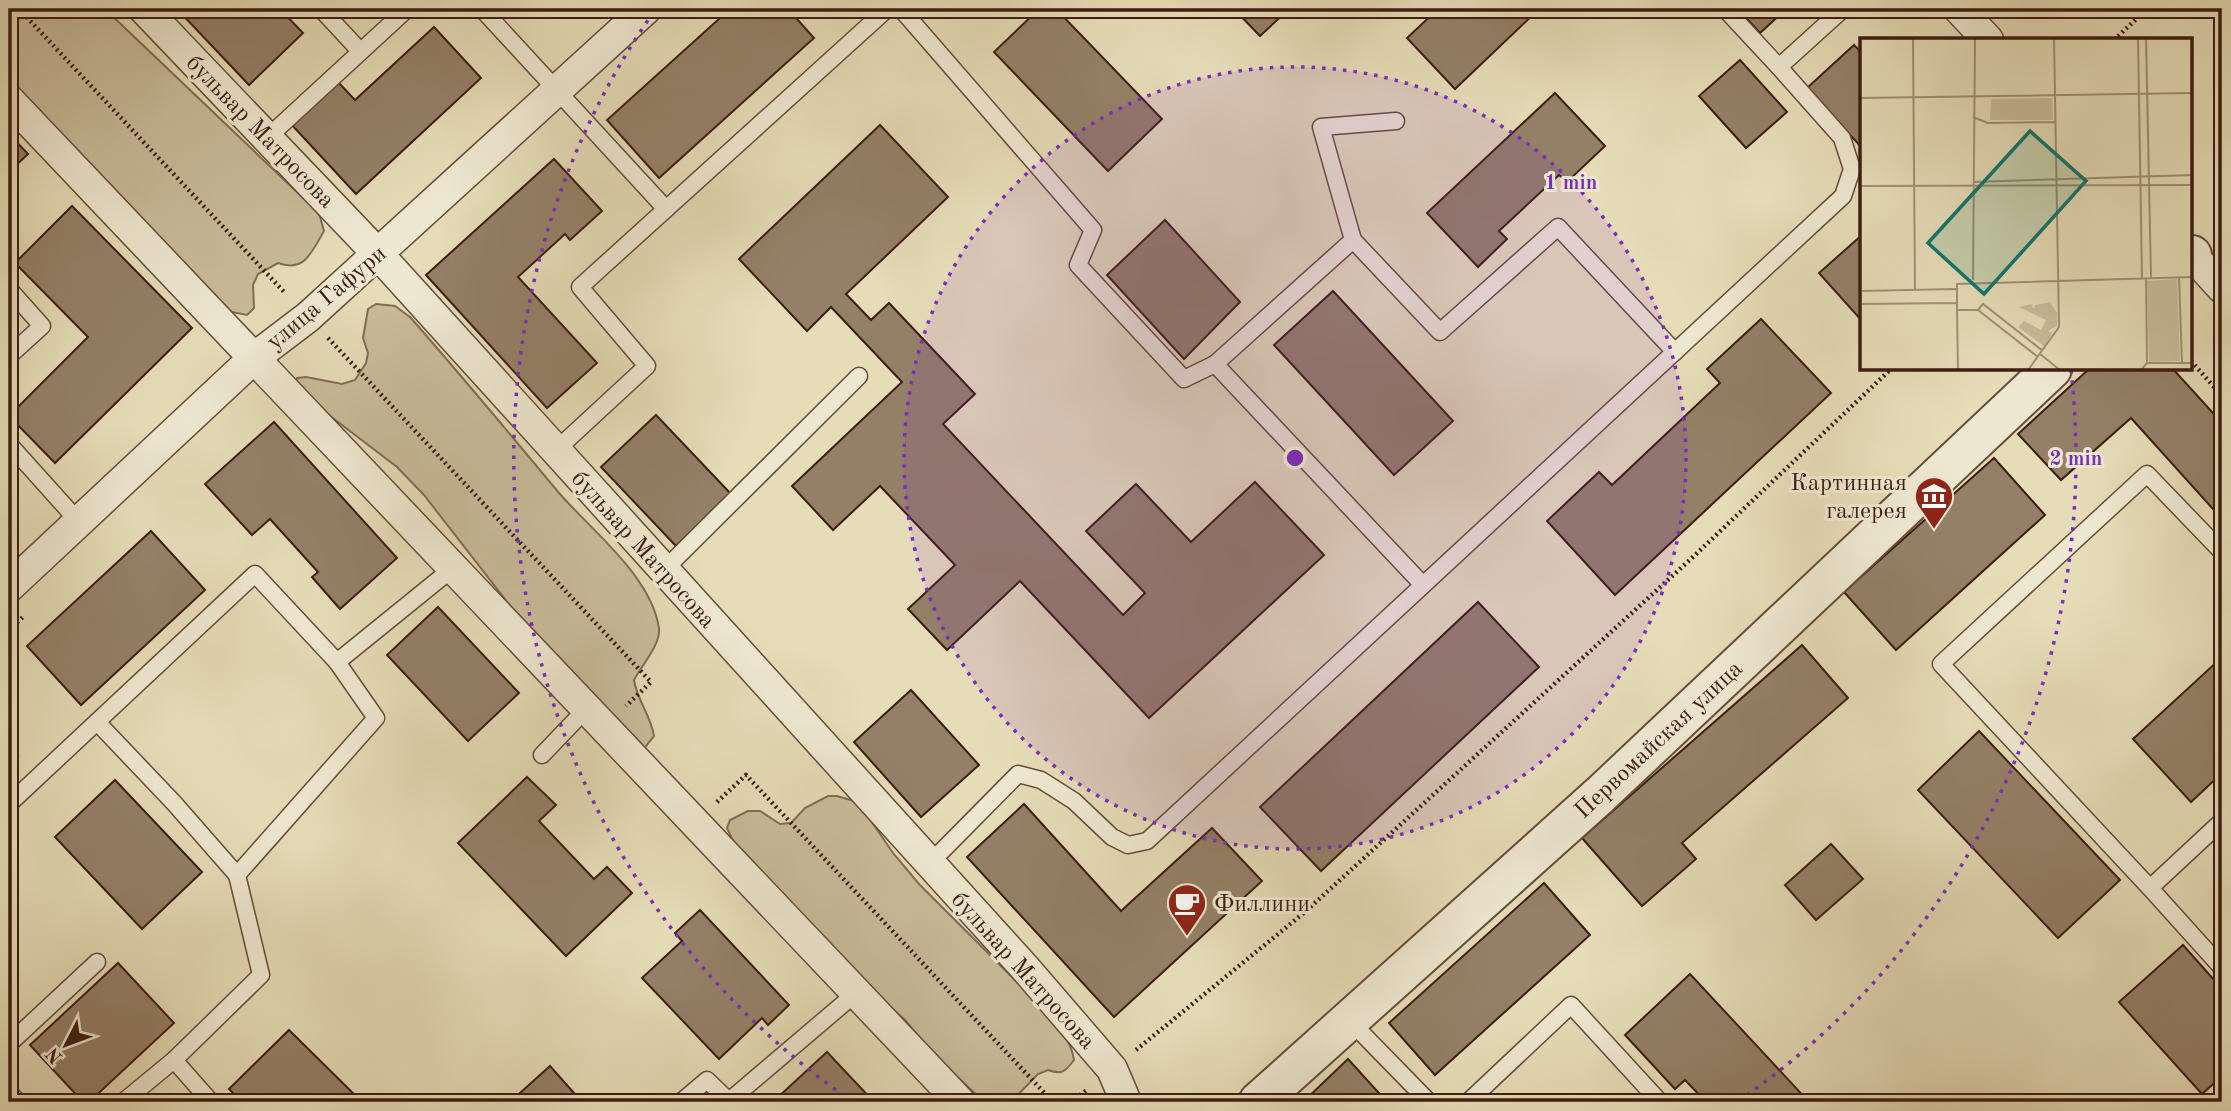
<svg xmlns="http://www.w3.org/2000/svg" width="2231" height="1111" font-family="'Old Standard TT',serif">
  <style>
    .green { fill: #c9bc9b; stroke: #826c56; stroke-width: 2 }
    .building { fill: #948067; stroke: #3c1d10; stroke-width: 2 }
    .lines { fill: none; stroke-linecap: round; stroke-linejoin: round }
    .service-casing { stroke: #664d3a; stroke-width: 19 }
    .minor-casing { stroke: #664d3a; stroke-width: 33 }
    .tertiary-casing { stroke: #664d3a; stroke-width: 42 }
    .path { stroke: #3c1d10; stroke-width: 4.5; stroke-dasharray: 2 3.5; stroke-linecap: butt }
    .service { stroke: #efe8d1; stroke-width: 16 }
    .minor { stroke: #efe8d1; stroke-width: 30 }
    .tertiary { stroke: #efe8d1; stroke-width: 38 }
    .ring { fill: none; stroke: #7b2cbf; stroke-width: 3.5; stroke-dasharray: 3.5 7 }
    .labels { text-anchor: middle; stroke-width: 6; stroke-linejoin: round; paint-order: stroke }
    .street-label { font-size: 24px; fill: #3c1d10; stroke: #efe8d1 }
    .poi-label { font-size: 24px; fill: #3c1d10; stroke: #efe8d1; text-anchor: end }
    .inset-road { fill: none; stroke: #a29075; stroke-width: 2 }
    .view { fill: #0f766e; fill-opacity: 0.15; stroke: #0f766e; stroke-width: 3.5 }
    .inset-edge { fill: none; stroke: #3c1d10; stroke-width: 3.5 }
    .centre { fill: #7b2cbf; stroke: #efe8d1; stroke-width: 3.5 }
    .ring-label { font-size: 21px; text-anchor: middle; font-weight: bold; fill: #7b2cbf; stroke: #efe8d1; stroke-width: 6; stroke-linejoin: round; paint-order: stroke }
  </style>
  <rect width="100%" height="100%" fill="#e6dcb8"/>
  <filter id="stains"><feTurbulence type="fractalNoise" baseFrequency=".00286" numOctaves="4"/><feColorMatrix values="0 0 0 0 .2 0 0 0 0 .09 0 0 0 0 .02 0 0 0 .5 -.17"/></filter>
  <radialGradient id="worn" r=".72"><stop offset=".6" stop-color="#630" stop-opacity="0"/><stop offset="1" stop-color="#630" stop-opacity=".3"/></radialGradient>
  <g class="green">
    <path d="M9 9H105L319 213 324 231C312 251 305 273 278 263L258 274 253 285 254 308 247 315 227 311 9 84Z"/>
    <path d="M376 304 395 306 410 317C461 375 510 434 559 493 593 532 651 576 659 628 661 644 642 665 634 680 637 700 651 716 654 736L642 751 518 616 424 495 397 467 308 399 296 381 297 378 306 377 342 384 355 380 366 363 368 353 363 338 368 309Z"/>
    <path d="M828 796H837L854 801 867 815 893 853 919 884 1043 1008C1056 1024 1071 1039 1074 1060 1065 1072 1062 1075 1048 1070L1038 1074 1011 1102H984L933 1054 905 1020 873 992 734 843 727 828 730 820 748 811H760L780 824 791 823 805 808Z"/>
  </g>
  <g class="building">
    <polygon points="177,9 280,9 303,33 249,85"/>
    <polygon points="730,9 788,9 814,38 659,178 607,120"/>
    <polygon points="1039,9 1056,9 1162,119 1108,171 994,52"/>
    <polygon points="1234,9 1289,9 1260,36"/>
    <polygon points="1438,9 1539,9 1455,89 1407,38"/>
    <polygon points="1738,9 1786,9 1760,33"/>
    <polygon points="434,27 481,78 356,194 291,124 337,81 355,100"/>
    <polygon points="1854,45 1862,53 1862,148 1807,88"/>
    <polygon points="1740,60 1787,112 1746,148 1699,96"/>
    <polygon points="1555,93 1605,146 1567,182 1559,175 1499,231 1507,239 1478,267 1427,213"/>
    <polygon points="880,125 948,197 846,294 871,320 889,303 975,394 943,424 1123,615 1145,593 1086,531 1136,484 1191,542 1255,482 1324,555 1149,718 1020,581 947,650 908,609 955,565 880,486 833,530 792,486 902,382 831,307 807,331 739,259"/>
    <polygon points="9,134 28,154 9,172"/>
    <polygon points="554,159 602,211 570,240 565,234 518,277 597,363 547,408 426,275"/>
    <polygon points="72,206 192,328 55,463 9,416 88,337 15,263"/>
    <polygon points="1165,220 1240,302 1184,359 1107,275"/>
    <polygon points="1862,235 1862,321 1819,273"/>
    <polygon points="1333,291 1453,421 1394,475 1274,345"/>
    <polygon points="1761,319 1831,393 1615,595 1547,521 1599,472 1612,485 1720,383 1707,369"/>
    <polygon points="2089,369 2173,369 2222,423 2222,519 2131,418 2061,480 2018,434"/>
    <polygon points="656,415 731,494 676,546 601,467"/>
    <polygon points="274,422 397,558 340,609 312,577 318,572 270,519 252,535 205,484"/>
    <polygon points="1994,458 2045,515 1896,650 1844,592"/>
    <polygon points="151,531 205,590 81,705 27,646"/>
    <polygon points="1478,602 1539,667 1321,871 1260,807"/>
    <polygon points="438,607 519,693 468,741 387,655"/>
    <polygon points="1802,645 1848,698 1682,843 1696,859 1642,906 1582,838"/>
    <polygon points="2220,659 2222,662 2222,773 2191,802 2133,739"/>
    <polygon points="911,690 979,765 921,817 854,742"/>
    <polygon points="1979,731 2120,880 2058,938 1918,790"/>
    <polygon points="9,746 18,756 9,764"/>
    <polygon points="527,777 556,805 539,821 594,879 607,867 632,893 566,956 458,843"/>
    <polygon points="115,780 202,872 142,929 55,837"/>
    <polygon points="1024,804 1121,911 1212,828 1262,881 1114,1017 967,857"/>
    <polygon points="1831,844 1863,879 1816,920 1785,885"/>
    <polygon points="1544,883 1590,935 1435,1075 1389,1023"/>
    <polygon points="700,910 789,1005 768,1025 762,1018 719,1059 642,978 682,941 675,933"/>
    <polygon points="2183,945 2222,989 2222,1076 2202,1094 2119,1002"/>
    <polygon points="118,963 174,1023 89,1102 83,1102 30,1045"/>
    <polygon points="1690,974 1809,1102 1706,1102 1685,1080 1675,1089 1625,1035"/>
    <polygon points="289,1030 362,1102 242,1102 229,1089"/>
    <polygon points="827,1052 874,1102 779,1102 776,1099"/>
    <polygon points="1348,1059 1387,1102 1303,1102"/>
    <polygon points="550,1066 582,1102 510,1102"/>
  </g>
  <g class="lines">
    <g class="service-casing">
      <g id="service">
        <polyline points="321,9 360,51"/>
        <polyline points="482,9 666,209"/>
        <polyline points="901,9 1093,230 1078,265 1184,379 1215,364 1423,585"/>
        <polyline points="1725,9 1779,67"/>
        <polyline points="267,138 407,9"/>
        <polyline points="1353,240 1321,127 1396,121"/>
        <polyline points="9,289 42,326 9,356"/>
        <polyline points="1215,364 1353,240 1440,332 1558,227 1675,352"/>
        <polyline points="9,444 79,522"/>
        <polyline points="555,451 647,366 580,287 887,9"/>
        <polyline points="2222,552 2147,474 1941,664 2150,888 2222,821"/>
        <polyline points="664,570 859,376"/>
        <polyline points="97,722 174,803 237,875"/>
        <polyline points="542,755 587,708"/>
        <polyline points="9,804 255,574 337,662"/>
        <polyline points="930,863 1018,774 1041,780 1074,801 1112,837 1128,845 1147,841 1843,196 1852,169 1842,138 1779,67 1843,9"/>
        <polyline points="2150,888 2222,968"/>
        <polyline points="1349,1020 1429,1102"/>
        <polyline points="9,1044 97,962"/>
        <polyline points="174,1060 211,1102"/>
        <polyline points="9,1092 18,1102"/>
        <polyline points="729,1101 856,993"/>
        <polyline points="123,1102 174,1060 261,975 237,875 376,718 337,662 453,568"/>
        <polyline points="681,1102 707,1080 730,1102"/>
        <polyline points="1468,1102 1571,1005 1660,1102"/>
      </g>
    </g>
    <g class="minor-casing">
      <g id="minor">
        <polyline points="144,9 378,254 1025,968 1112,1069 1126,1102"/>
        <polyline points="1959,9 1988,40"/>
        <polyline points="9,100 960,1102"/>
        <polyline points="2191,254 2222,288"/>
        <polyline points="9,587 254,358 308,317 646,9"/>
      </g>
    </g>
    <g class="tertiary-casing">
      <g id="tertiary">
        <polyline points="2191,256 2192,255"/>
        <polyline points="1258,1102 1600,795 2052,369"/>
      </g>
    </g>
    <g class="path">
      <polyline points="19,9 286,294"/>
      <polyline points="2114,40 2147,9"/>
      <polyline points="328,338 651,682 626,706"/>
      <polyline points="2191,361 2222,396"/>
      <polyline points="9,630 25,615"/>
      <polyline points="717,802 746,775 1053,1102"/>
      <polyline points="1136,1050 1305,912 1693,557 1891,369"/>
      <polyline points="1071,1102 1088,1089"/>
    </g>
    <use href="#service" class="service"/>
    <use href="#minor" class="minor"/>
    <use href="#tertiary" class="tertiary"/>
  </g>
  <circle cx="1295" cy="458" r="391" fill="#7b2cbf" fill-opacity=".12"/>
  <g class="ring">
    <circle cx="1295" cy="458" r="391"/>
    <path d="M853 1102A781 781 0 0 1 655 10M2071 370A781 781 0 0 1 1737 1102"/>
  </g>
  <defs>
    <g id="museum-pin" transform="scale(2.0125)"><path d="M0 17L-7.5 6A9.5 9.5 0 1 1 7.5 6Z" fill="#8f2418" stroke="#efe8d1"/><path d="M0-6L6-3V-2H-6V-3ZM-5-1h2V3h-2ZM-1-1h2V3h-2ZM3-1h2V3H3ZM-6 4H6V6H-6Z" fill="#fff"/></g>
    <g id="cafe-pin" transform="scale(2.0125)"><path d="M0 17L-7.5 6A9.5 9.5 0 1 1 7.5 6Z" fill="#8f2418" stroke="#efe8d1"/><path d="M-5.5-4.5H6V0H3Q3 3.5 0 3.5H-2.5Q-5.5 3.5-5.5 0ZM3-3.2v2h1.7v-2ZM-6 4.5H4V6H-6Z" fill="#fff"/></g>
  </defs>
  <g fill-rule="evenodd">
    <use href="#museum-pin" x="1934" y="496"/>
    <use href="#cafe-pin" x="1187" y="903"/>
  </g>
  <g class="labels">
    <g class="street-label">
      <text transform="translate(261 131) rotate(46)" y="8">бульвар Матросова</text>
      <text transform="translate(326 297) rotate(-40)" y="8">улица Гафури</text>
      <text transform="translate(644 549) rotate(48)" y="8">бульвар Матросова</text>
      <text transform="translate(1658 739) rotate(-43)" y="8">Первомайская улица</text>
      <text transform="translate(1024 970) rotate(48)" y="8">бульвар Матросова</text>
    </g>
    <g class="poi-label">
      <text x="1907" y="490">Картинная<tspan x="1907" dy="28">галерея</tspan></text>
      <text x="1214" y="911" text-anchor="start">Филлини</text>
    </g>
  </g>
  <g transform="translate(1860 38)">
    <rect width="332" height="332" fill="#e6dcb8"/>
    <path d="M192 60 193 82H130L131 61ZM317 241 320 323 289 324 287 243ZM190 264 197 275V288L188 293 192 295 185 309 158 289 164 283 181 292 186 282 159 269 171 266 174 271 175 267Z" fill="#c9bc9b"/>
    <path class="inset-road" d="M53 0 55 252M278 0 282 240M286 0 291 240M0 60 333 55M113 79 128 85 195 84M113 144 333 137M0 148 333 147M319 239 322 325M113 242 115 0M0 253 96 251M0 266 97 265M97 272 98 332M118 272 178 319M183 313 123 266 118 272H97V246L333 239M180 316 200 332M287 325H333M168 332 199 289 194 0M281 332 287 325 286 240"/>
    <path class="view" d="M170 93 226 143 124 256 68 205Z"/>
    <rect width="332" height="332" class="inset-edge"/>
  </g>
  <circle cx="1295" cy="458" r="10" class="centre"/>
  <g class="ring-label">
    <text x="1571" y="189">1 min</text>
    <text x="2076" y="465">2 min</text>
  </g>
  <rect width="2231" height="1111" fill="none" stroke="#e6dcb8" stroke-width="35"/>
  <rect x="10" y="10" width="2210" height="1090" fill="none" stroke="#3c1d10" stroke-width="3.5"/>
  <rect x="18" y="18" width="2196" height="1076" fill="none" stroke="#3c1d10" stroke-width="2"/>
  <g transform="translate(66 1045) rotate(228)" stroke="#efe8d1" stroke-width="5" paint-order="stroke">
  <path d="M0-5L12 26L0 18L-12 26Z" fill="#3c1d10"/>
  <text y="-10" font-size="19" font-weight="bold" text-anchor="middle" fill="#3c1d10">N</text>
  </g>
  <rect width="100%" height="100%" filter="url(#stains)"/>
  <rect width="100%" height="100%" fill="url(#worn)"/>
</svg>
